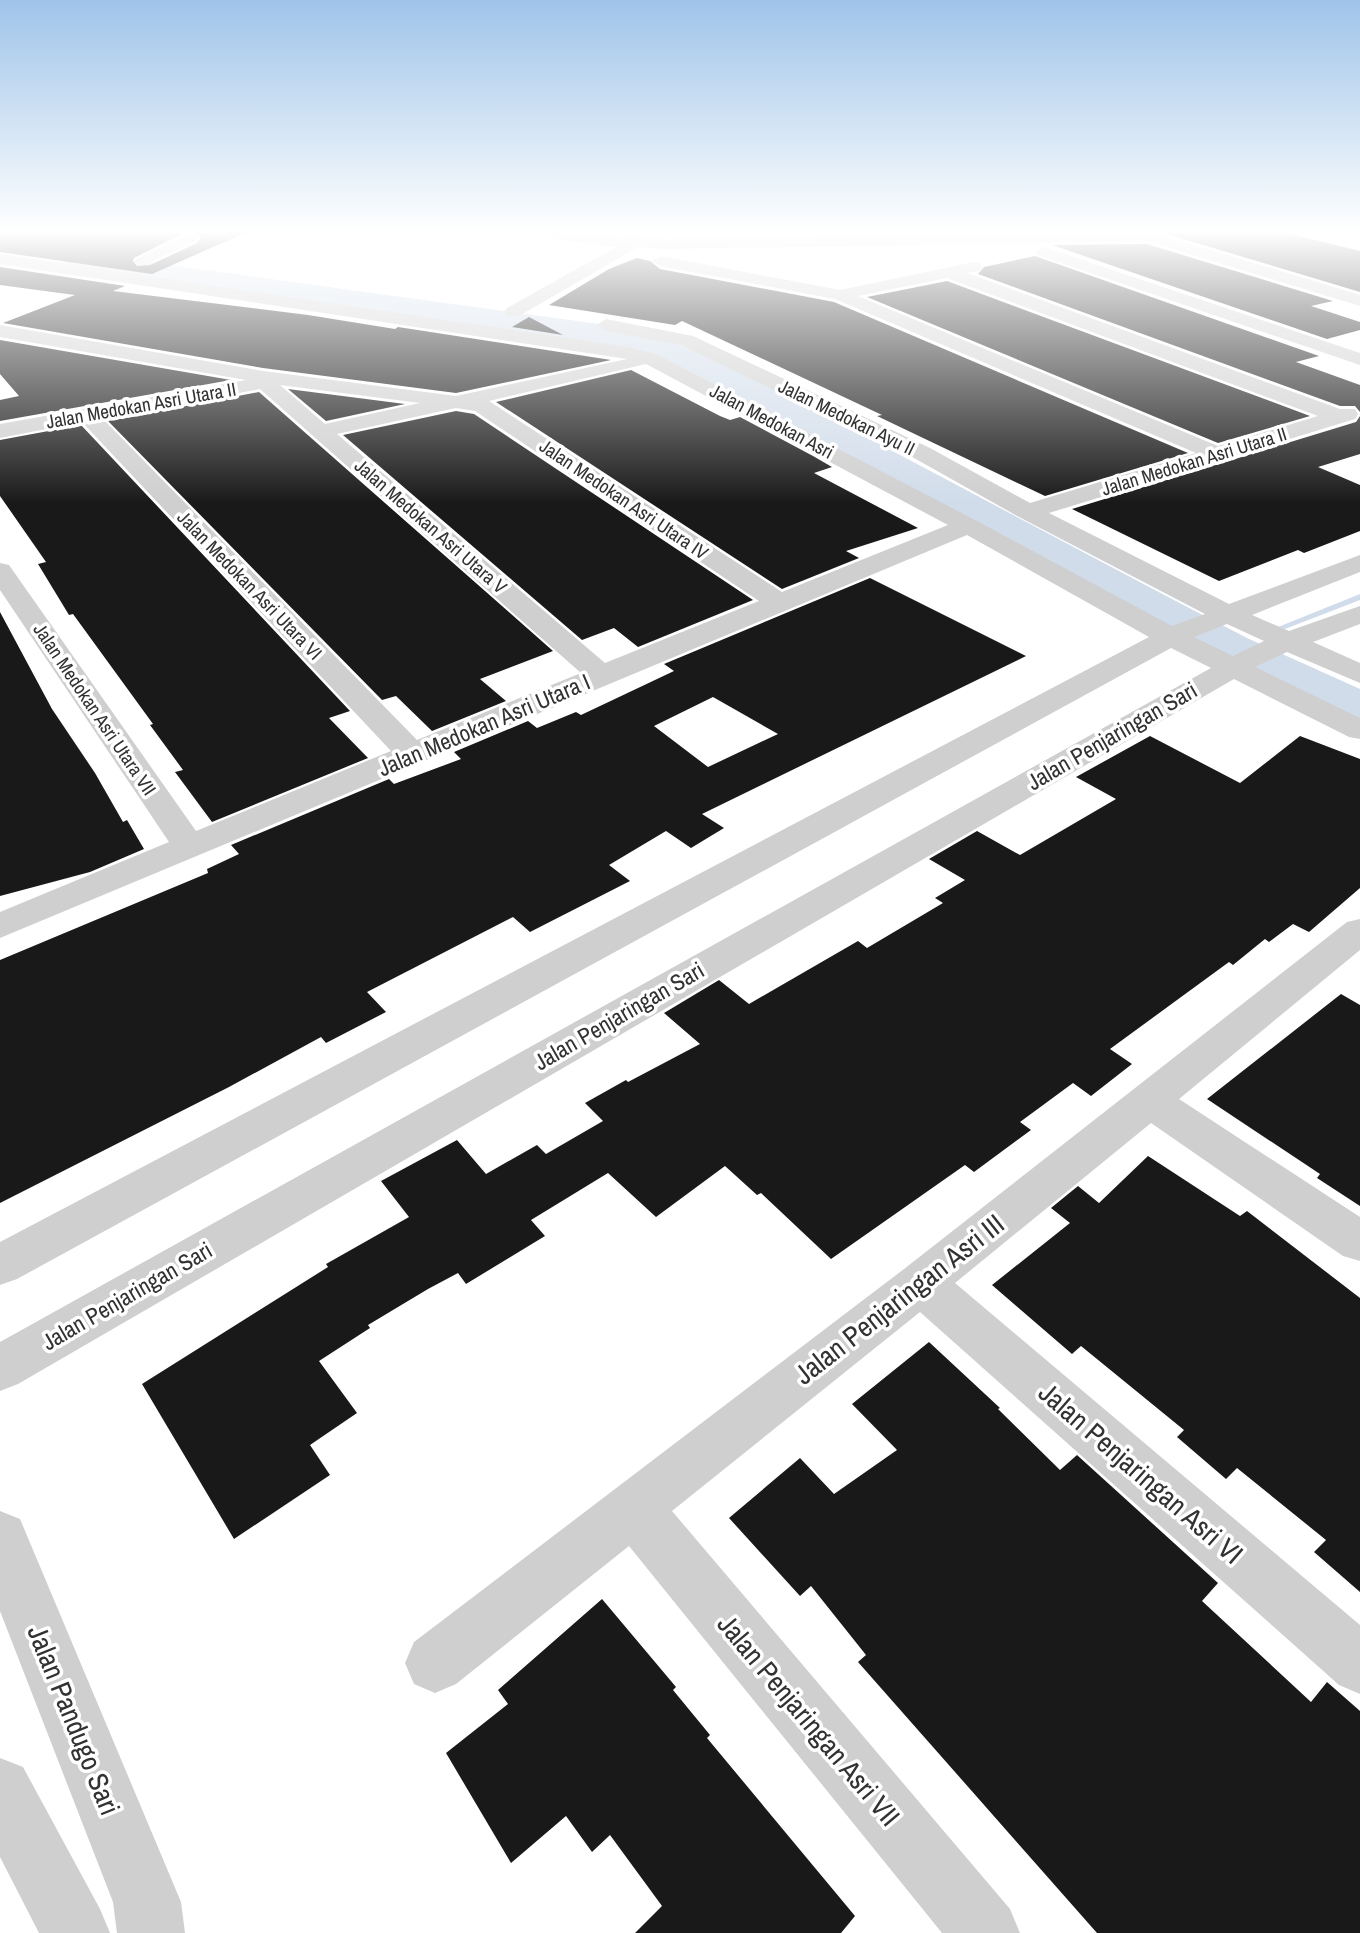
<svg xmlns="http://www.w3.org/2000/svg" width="1360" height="1933" font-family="'Archivo Narrow',sans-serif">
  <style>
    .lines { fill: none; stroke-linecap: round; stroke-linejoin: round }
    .stream { fill: #d1dcea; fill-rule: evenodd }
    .river { fill: #d1dcea; fill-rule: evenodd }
    .building { fill: #191919; fill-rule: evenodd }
    .minor { fill: #cfcfcf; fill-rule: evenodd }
    .labels { text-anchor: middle; stroke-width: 7; stroke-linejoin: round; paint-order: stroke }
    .far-street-label { font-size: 19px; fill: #323232; stroke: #fff }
    .street-label { font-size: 23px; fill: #323232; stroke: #fff }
    .near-street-label { font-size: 28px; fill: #323232; stroke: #fff }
  </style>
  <rect width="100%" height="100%" fill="#fff"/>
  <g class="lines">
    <polygon class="stream" points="1360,594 1360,600 1285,629 1278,627"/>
    <polygon class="river" points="25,232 59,232 91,253 111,257 606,325 680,345 736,368 1170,598 1247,638 1360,689 1360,727 1340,722 1209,660 710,384 654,361 603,346 81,269 70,266 29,238"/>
  </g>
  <g class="building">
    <polygon points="0,232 186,232 134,258 133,261 137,266 150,265 197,243 201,237 193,232 247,232 152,274 0,252"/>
    <polygon points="1160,232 1282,232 1360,251 1360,292"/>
    <polygon points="1147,244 1333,301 1311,306 1360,322 1360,330 1327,339 1052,245"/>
    <polygon points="1035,256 1319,356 1296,362 1360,385 1360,412 1355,406 1340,406 978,274 984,267"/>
    <polygon points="637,258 650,261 660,269 834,302 1188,453 1045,496 877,416 882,415 682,321 675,325 549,305 609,269"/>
    <polygon points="0,267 125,286 113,291 308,315 395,329 398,327 611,360 456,393 263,368 3,323 75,295 0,285"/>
    <polygon points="947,281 1310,416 1218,443 867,297"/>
    <polygon points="529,317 563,335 512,327"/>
    <polygon points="0,340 231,380 0,421 0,400 19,396 0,374"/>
    <polygon points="631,370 720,416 730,420 740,417 813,456 832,467 814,473 918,528 846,551 859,558 782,589 496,402"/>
    <polygon points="288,389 405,404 326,421"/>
    <polygon points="259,392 553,651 480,679 506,701 432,731 396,696 382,700 108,421"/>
    <polygon points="456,411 474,414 753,600 638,647 614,628 582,640 343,435"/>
    <polygon points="1360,416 1360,454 1318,467 1360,485 1360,531 1304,553 1298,550 1219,581 1072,509 1356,422"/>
    <polygon points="81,425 350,711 329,718 368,758 212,822 175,772 183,770 150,725 153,724 73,614 69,615 38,564 46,562 0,496 0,440"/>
    <path d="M870 578 1026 656 702 814 724 828 691 848 666 831 609 865 630 881 530 932 513 917 367 992 386 1012 326 1043 321 1037 229 1087 0 1203V960L208 873 207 869 239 854 231 845 389 779 394 784 461 759 454 752 528 721 537 728 576 712 581 715 674 671 664 664ZM713 697 778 734 708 767 654 726Z"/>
    <polygon points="0,612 52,709 95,773 123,822 127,820 144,849 90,872 0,896"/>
    <polygon points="1150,736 1240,783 1300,736 1360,759 1360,888 1309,932 1293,924 1269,942 1265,939 1233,965 1229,962 1110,1049 1132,1064 1091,1096 1073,1083 1020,1122 1031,1130 974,1172 965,1165 831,1259 761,1193 757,1195 725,1166 656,1217 608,1173 531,1220 545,1236 466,1284 458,1273 428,1289 368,1325 370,1328 319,1361 357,1413 310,1445 330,1475 234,1539 142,1384 328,1267 326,1264 409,1217 381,1181 457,1140 486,1174 537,1145 546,1154 603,1121 585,1103 626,1080 628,1082 700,1044 664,1013 719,980 749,1004 858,941 867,948 943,903 935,898 965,880 929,859 977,831 1020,855 1116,799 1076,777"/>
    <polygon points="1341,994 1360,1005 1360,1206 1317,1178 1320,1174 1207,1099"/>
    <polygon points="1148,1156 1240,1216 1247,1211 1360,1298 1360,1592 1314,1552 1326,1540 1237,1468 1226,1479 1177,1437 1184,1430 1081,1346 1072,1354 992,1285 1070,1223 1051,1208 1078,1186 1099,1203"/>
    <polygon points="929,1342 1000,1408 998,1409 1060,1470 1077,1455 1218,1583 1202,1601 1311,1702 1327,1682 1360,1711 1360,1933 1097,1933 858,1662 866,1655 811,1586 800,1596 729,1518 800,1458 834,1494 897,1450 852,1404"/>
    <polygon points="602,1599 676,1687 673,1690 710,1735 707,1738 855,1916 841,1933 635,1933 662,1906 610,1835 592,1852 566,1816 511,1863 446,1753 508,1704 498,1690"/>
  </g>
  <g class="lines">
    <g class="minor">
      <polygon points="547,232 574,232 625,238 626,232 642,232 641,238 665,239 1151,232 1360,295 1360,306 1147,241 665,249 638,247 519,316 507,316 504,312 507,308 616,247 553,239 547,237"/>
      <polygon points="190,233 198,238 196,241 149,263 137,263 135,260"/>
      <polygon points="1044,247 1360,353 1360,365 1038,255 1036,252"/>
      <path d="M0 254 628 347 658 355 977 521 1172 626 1205 614 1019 517 914 458 681 345 606 331 597 325 606 319 693 336 930 448 1030 503 1196 453 835 299 660 266 652 261 660 256 840 290 974 262 980 263 982 267 980 271 967 273 1340 409H1355L1358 414 1355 419 1049 513 1229 604 1360 555V572L1252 615 1289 631 1360 606V624L1313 642 1360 663V683L1287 652 1255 667 1360 718V739L1349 737 1234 679 18 1384 0 1391V1342L1211 668 1171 648 17 1279 0 1285V1242L1149 637 967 535 0 938V912L169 842 0 590V563L9 565 196 831 391 751 82 422 0 438V424L246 380 0 337V325L263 371 456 396 627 359 0 264ZM947 278 1318 416 1218 446 858 296ZM646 364 948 525 782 592 489 401ZM280 385 420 403 325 424ZM260 389 581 673 417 740 103 419ZM456 408 475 411 759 601 605 663 337 434ZM1227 624 1264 641 1233 656 1194 637Z"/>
      <polygon points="1360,919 1360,950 1179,1099 1360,1217 1360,1261 1343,1256 1151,1123 955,1283 1360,1625 1360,1694 1339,1685 920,1312 672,1511 1010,1909 1020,1933 942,1933 629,1546 456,1684 435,1693 414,1684 405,1663 414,1642 904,1269 1347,922"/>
      <polygon points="0,1511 20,1519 181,1902 185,1933 117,1933 113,1902 0,1611"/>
      <polygon points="0,1758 23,1767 100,1909 110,1933 39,1933 0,1857"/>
    </g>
  </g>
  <linearGradient id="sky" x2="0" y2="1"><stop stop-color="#9fc4e9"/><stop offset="0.46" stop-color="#fff"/><stop offset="1" stop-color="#fff" stop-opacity="0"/></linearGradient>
  <rect width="1360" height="503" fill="url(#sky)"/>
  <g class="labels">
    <g class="far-street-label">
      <text transform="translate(141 405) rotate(-10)" y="7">Jalan Medokan Asri Utara II</text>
      <text transform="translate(847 417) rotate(26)" y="7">Jalan Medokan Ayu II</text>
      <text transform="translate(772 421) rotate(28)" y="7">Jalan Medokan Asri</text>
      <text transform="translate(1194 461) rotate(-17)" y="7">Jalan Medokan Asri Utara II</text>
      <text transform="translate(624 499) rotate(34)" y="7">Jalan Medokan Asri Utara IV</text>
      <text transform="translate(431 526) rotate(41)" y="7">Jalan Medokan Asri Utara V</text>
      <text transform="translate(250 585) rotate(46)" y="7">Jalan Medokan Asri Utara VI</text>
      <text transform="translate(95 709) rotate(56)" y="7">Jalan Medokan Asri Utara VII</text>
    </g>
    <g class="street-label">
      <text transform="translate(484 725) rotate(-23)" y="8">Jalan Medokan Asri Utara I</text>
      <text transform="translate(1112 736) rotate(-30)" y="8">Jalan Penjaringan Sari</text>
      <text transform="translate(619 1016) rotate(-30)" y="8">Jalan Penjaringan Sari</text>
      <text transform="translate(127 1296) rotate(-30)" y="8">Jalan Penjaringan Sari</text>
    </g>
    <g class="near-street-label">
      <text transform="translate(899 1299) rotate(-38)" y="10">Jalan Penjaringan Asri III</text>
      <text transform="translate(1141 1473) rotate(41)" y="10">Jalan Penjaringan Asri VI</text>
      <text transform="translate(74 1720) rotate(68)" y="10">Jalan Pandugo Sari</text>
      <text transform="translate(809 1720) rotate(50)" y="10">Jalan Penjaringan Asri VII</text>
    </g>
  </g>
</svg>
